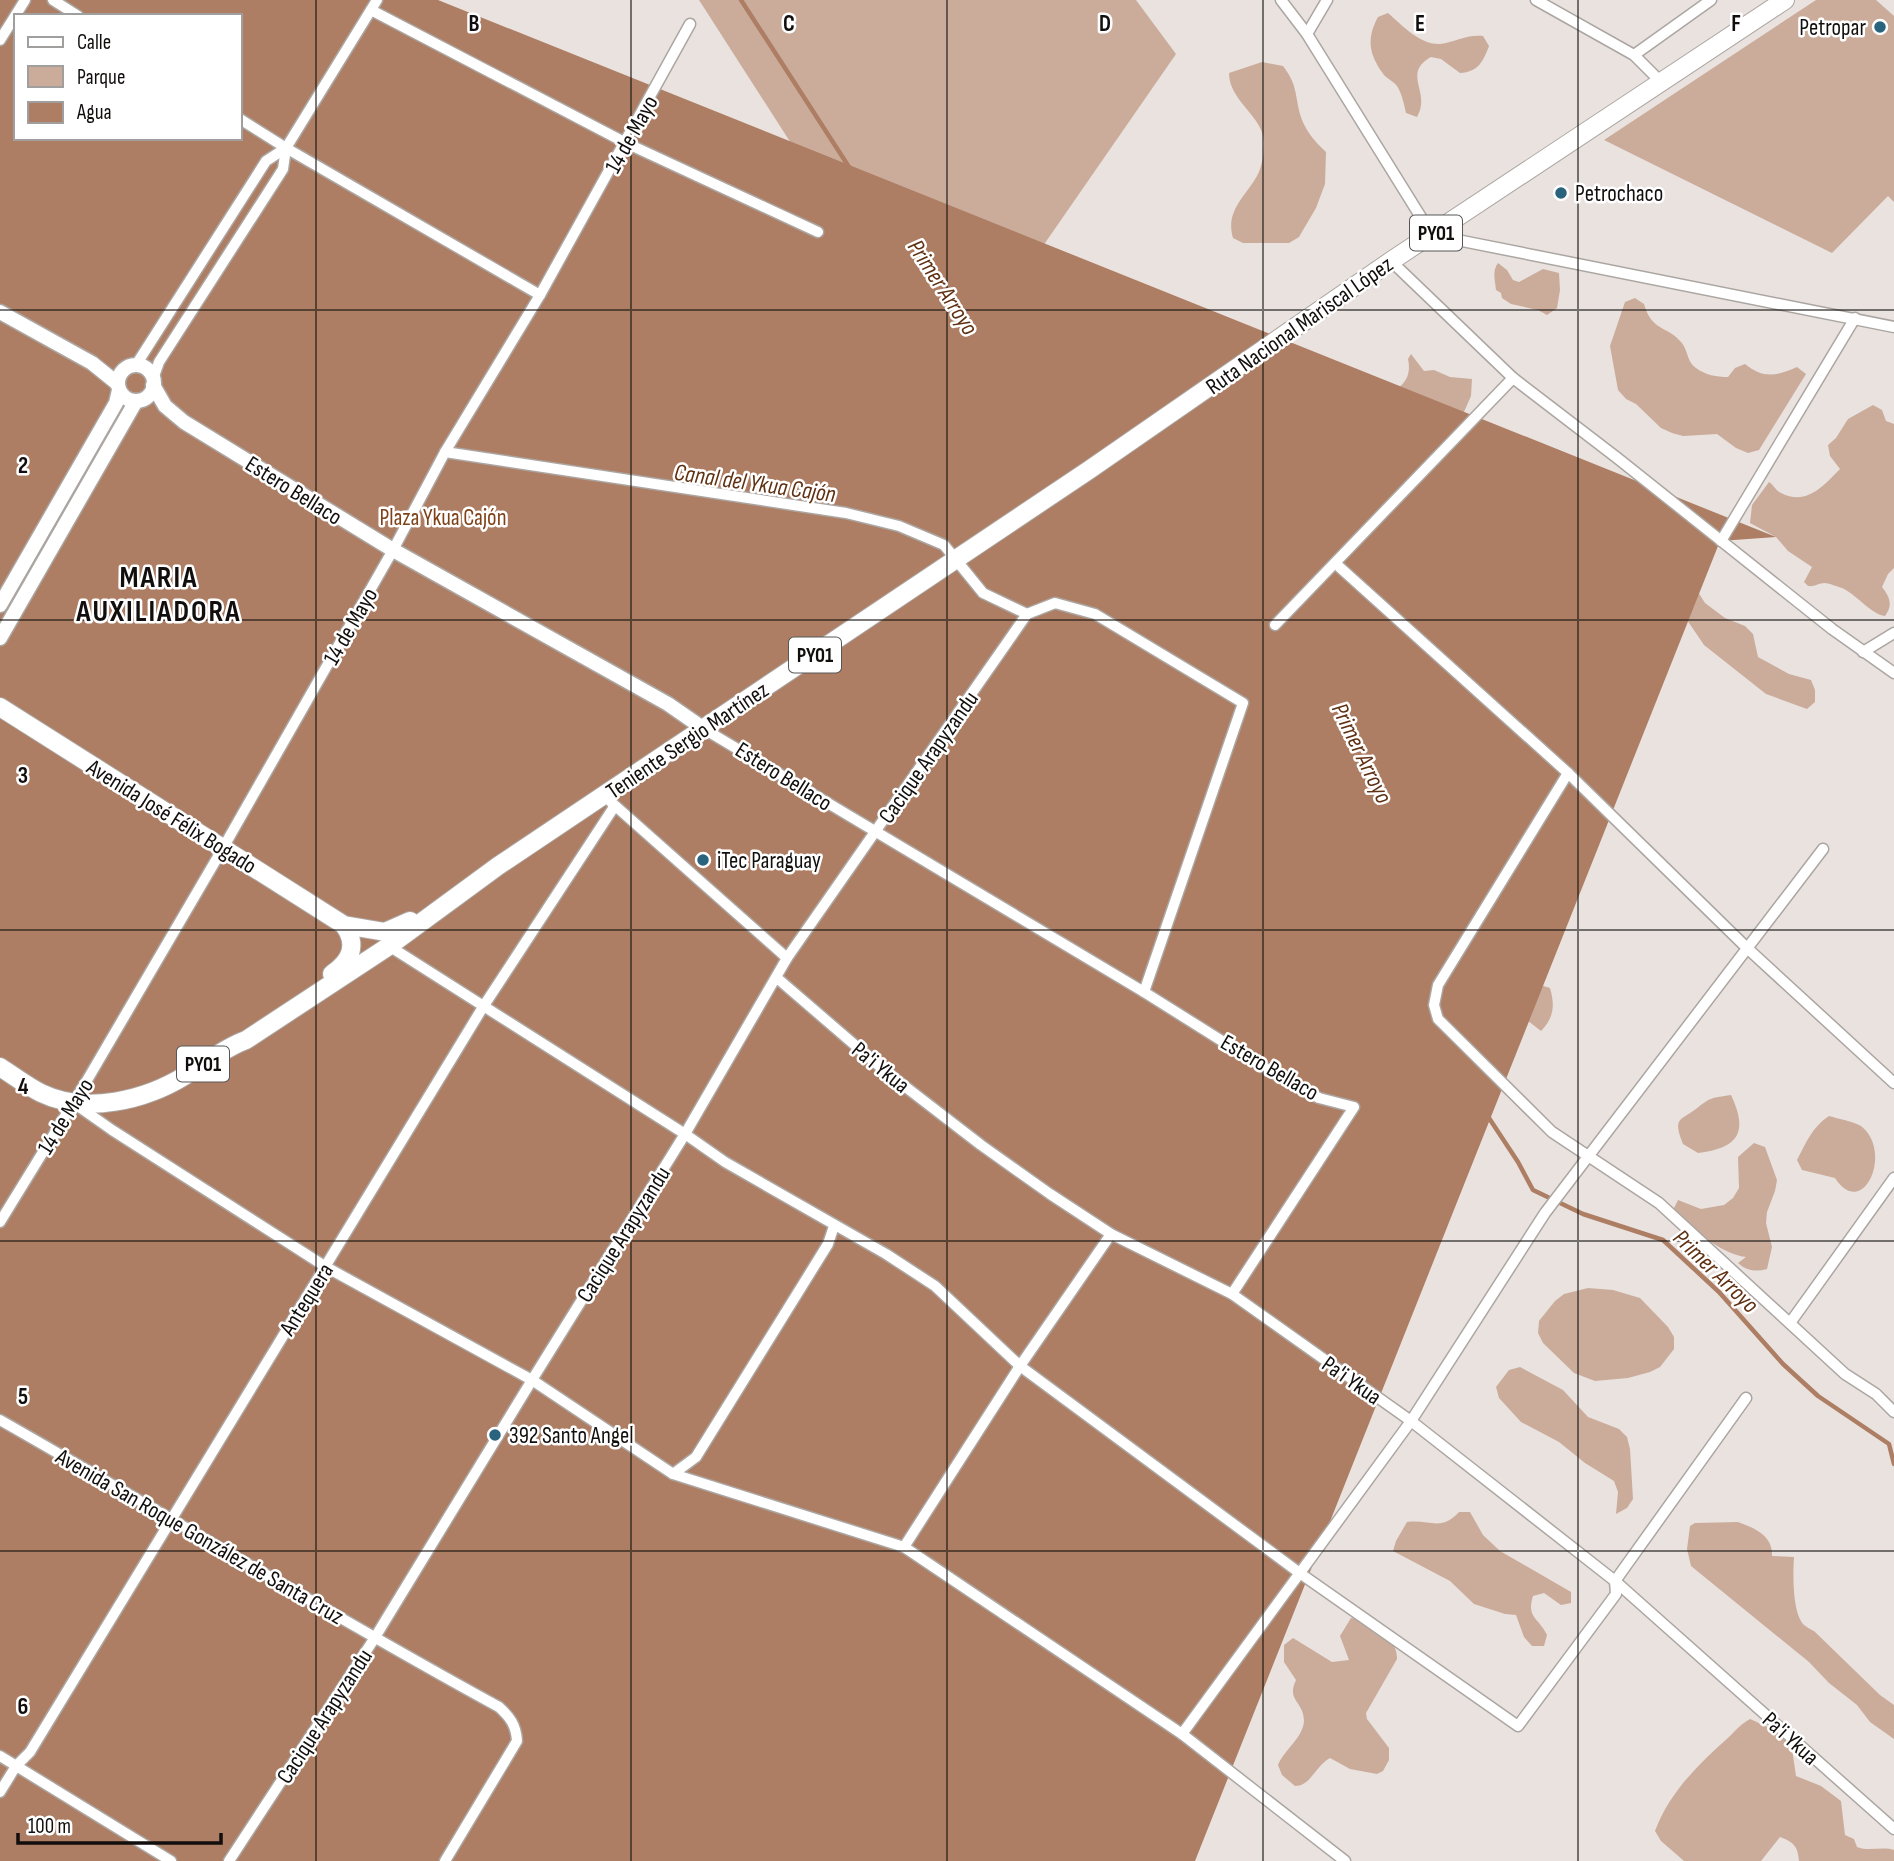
<svg xmlns="http://www.w3.org/2000/svg" width="1894" height="1861" font-family="'Sofia Sans Condensed',sans-serif">
  <style>
    .green { fill: #cbac9b }
    .water { fill: #ad7e63; fill-rule: evenodd }
    .lines { fill: none; stroke-linecap: round; stroke-linejoin: round }
    .stream { stroke: #ad7e63; stroke-width: 4.5 }
    .minor-casing { stroke: #aca6a2; stroke-width: 13 }
    .tertiary-casing { stroke: #aca6a2; stroke-width: 17 }
    .trunk-casing { stroke: #aca6a2; stroke-width: 20 }
    .minor { stroke: #fff; stroke-width: 10 }
    .tertiary { stroke: #fff; stroke-width: 14 }
    .trunk { stroke: #fff; stroke-width: 18 }
    .grid { fill: none; stroke: #110e0d; stroke-width: 2; stroke-opacity: 0.55 }
    .poi-dot { fill: #2a637d; stroke: #fff; stroke-width: 2.5 }
    .labels { text-anchor: middle; stroke-width: 5; stroke-linejoin: round; paint-order: stroke }
    .shield { fill: #fff; stroke: #585656; stroke-width: 2 }
    .shield-label { font-size: 21px; font-weight: bold; fill: #110e0d }
    .poi-label { font-size: 23px; fill: #110e0d; stroke: #fff; text-anchor: start }
    .street-label { font-size: 23px; fill: #110e0d; stroke: #fff }
    .park-label { font-size: 23px; fill: #7f4118; stroke: #fff }
    .water-label { font-size: 24px; font-style: italic; fill: #5f3011; stroke: #fff }
    .district-label { font-size: 30px; font-weight: bold; letter-spacing: 2px; fill: #110e0d; stroke: #fff }
    .grid-label { font-size: 23px; text-anchor: middle; font-weight: bold; fill: #110e0d; stroke: #fff; stroke-width: 5; stroke-linejoin: round; paint-order: stroke }
  </style>
  <rect width="100%" height="100%" fill="#e9e2df"/>
  <g class="green">
    <polygon points="699,0 1136,0 1176,54 982,334 812,176"/>
    <polygon points="1816,0 1876,0 1894,16 1894,202 1888,196 1832,253 1604,140"/>
    <path d="M1388 13C1402 25 1420 45 1440 44 1455 42 1467 34 1483 36L1489 46C1483 62 1478 72 1460 73L1441 59 1431 57C1401 74 1432 92 1417 117L1406 113C1404 104 1402 94 1397 86 1393 81 1388 79 1384 75 1369 55 1366 39 1378 17Z"/>
    <path d="M1262 62 1283 66C1297 84 1295 94 1300 114 1304 129 1315 142 1326 152L1325 184 1316 208 1299 237 1289 243H1243L1233 238C1225 211 1245 197 1257 176 1262 167 1264 154 1264 144 1265 117 1229 102 1229 73Z"/>
    <path d="M1498 263 1507 270 1513 280 1519 282 1543 269 1559 273 1560 290 1557 308 1547 315 1538 310 1511 304 1502 298 1501 293 1496 290C1495 280 1492 271 1498 263Z"/>
    <path d="M1635 298 1644 304C1652 332 1667 325 1682 343 1688 351 1687 362 1696 368 1705 375 1717 377 1728 377L1735 368 1745 364C1763 379 1777 376 1797 367L1806 374 1759 450 1748 453 1736 448 1717 434 1683 436 1672 433 1661 428 1636 404 1626 399 1618 390 1610 346 1625 302Z"/>
    <path d="M1411 354 1424 371 1434 370 1450 377 1472 379 1471 396 1460 421 1389 396C1403 385 1412 378 1408 359Z"/>
    <path d="M1873 405 1882 410 1886 421 1894 424V568L1888 574 1882 587C1890 597 1893 605 1885 616 1872 615 1856 594 1842 588 1838 587 1829 583 1825 583 1818 583 1815 587 1808 586L1804 582 1812 567 1788 551 1776 537 1750 523 1752 505 1769 482C1774 485 1775 490 1781 493 1807 506 1823 486 1840 469L1830 456 1828 445 1836 438 1848 419Z"/>
    <polygon points="1686,573 1705,603 1725,618 1745,626 1753,634 1758,657 1789,674 1811,680 1815,690 1815,702 1807,709 1766,694 1704,645 1685,617"/>
    <path d="M1518 978 1550 988C1555 1005 1554 1018 1541 1031L1523 1017Z"/>
    <path d="M1731 1095C1749 1133 1738 1148 1698 1153L1683 1144C1673 1118 1679 1121 1696 1109 1711 1097 1711 1098 1731 1095Z"/>
    <path d="M1829 1116C1839 1119 1852 1121 1861 1126 1894 1152 1863 1221 1835 1178L1802 1170 1797 1160C1806 1143 1812 1127 1829 1116Z"/>
    <path d="M1754 1143 1765 1147 1777 1180 1775 1191 1767 1212 1766 1223 1772 1247 1767 1269C1755 1272 1747 1271 1738 1263L1746 1257C1720 1254 1691 1227 1673 1210L1678 1200 1701 1209 1724 1205 1733 1198 1739 1188 1738 1157Z"/>
    <polygon points="1588,1288 1613,1290 1640,1298 1668,1327 1674,1337 1674,1349 1660,1367 1650,1372 1628,1378 1595,1381 1574,1373 1543,1343 1538,1333 1539,1321 1555,1301 1564,1294"/>
    <polygon points="1520,1367 1563,1390 1588,1417 1619,1429 1627,1437 1630,1449 1633,1499 1627,1508 1616,1514 1618,1492 1614,1481 1585,1463 1559,1442 1521,1422 1499,1398 1496,1387 1509,1370"/>
    <path d="M1459 1512H1470L1483 1535 1500 1551 1571 1592V1603L1561 1605 1544 1593 1533 1596C1526 1618 1539 1618 1547 1635L1544 1646H1532L1524 1637 1516 1615 1505 1614 1474 1604 1450 1581 1393 1551 1396 1541 1407 1522C1431 1519 1440 1532 1459 1512Z"/>
    <path d="M1738 1522C1754 1528 1773 1535 1772 1556L1794 1557C1793 1573 1792 1613 1804 1625 1805 1626 1813 1631 1814 1631L1880 1695 1894 1705V1739L1870 1722 1857 1705 1829 1683 1809 1662 1691 1566 1687 1549 1690 1526 1695 1523Z"/>
    <path d="M1351 1618 1357 1619C1373 1629 1398 1637 1397 1659L1366 1713 1367 1719 1389 1748V1760L1383 1771 1377 1774 1350 1769 1330 1758C1316 1765 1311 1786 1295 1786L1282 1775 1278 1765C1284 1750 1303 1738 1304 1721 1304 1701 1286 1701 1296 1680L1284 1662V1645L1293 1638 1332 1662 1349 1660 1340 1636Z"/>
    <path d="M1750 1719 1770 1728 1791 1742 1796 1776 1821 1786 1841 1801 1845 1835 1854 1839 1857 1847C1869 1852 1882 1846 1894 1850V1861H1799C1798 1847 1794 1842 1780 1837L1761 1861H1684L1661 1841 1655 1831C1670 1791 1699 1764 1729 1737 1736 1730 1741 1724 1750 1719Z"/>
  </g>
  <path class="water" d="M0 0H438L1776 537 1720 541 1195 1861H0ZM16 16H240V138H16Z"/>
  <g class="lines">
    <g class="stream">
      <polyline points="741,0 849,167"/>
      <polyline points="1487,1115 1518,1162 1533,1190 1583,1214 1663,1240 1719,1292 1783,1364 1818,1396 1889,1444 1894,1464"/>
    </g>
    <g class="minor-casing">
      <g id="minor">
        <polyline points="53,0 78,16"/>
        <polyline points="1281,0 1307,34 1432,235 1894,327"/>
        <polyline points="1536,0 1634,55 1662,83"/>
        <polyline points="371,10 626,143 818,232"/>
        <polyline points="1307,34 1327,0"/>
        <polyline points="0,40 25,0"/>
        <polyline points="1634,55 1711,0"/>
        <polyline points="240,119 286,148 540,295"/>
        <polyline points="1391,261 1513,378 1616,457 1832,629 1894,673"/>
        <polyline points="136,365 266,161 286,148"/>
        <polyline points="153,379 159,362 283,169 286,148 377,0"/>
        <polyline points="445,452 846,513 899,526 944,545 983,593 1027,614 1055,603 1095,614 1243,703 1144,992"/>
        <polyline points="1721,541 1855,318"/>
        <polyline points="1335,563 1568,773 1747,948 1894,1083"/>
        <polyline points="1275,625 1513,378"/>
        <polyline points="1863,652 1894,633"/>
        <polyline points="704,729 1144,992 1273,1073 1319,1098 1354,1107 1232,1294"/>
        <polyline points="1568,773 1438,985 1434,1005 1438,1019 1552,1132 1659,1203 1845,1374 1876,1394 1894,1412"/>
        <polyline points="611,802 787,958"/>
        <polyline points="389,946 685,1134 725,1162 886,1254 935,1286 1020,1366 1301,1574 1518,1726 1616,1594 1615,1581 1746,1398"/>
        <polyline points="777,978 885,1071 981,1145 1050,1194 1111,1234 1232,1294 1411,1421 1615,1581 1894,1829"/>
        <polyline points="75,1104 112,1130 326,1267 532,1380 673,1474 904,1547 1182,1734 1411,1421 1545,1213 1823,849"/>
        <polyline points="0,1222 86,1082 223,848 393,550 445,452 540,295 690,24"/>
        <polyline points="1790,1323 1894,1178"/>
        <path d="M0 1420C167 1515 330 1615 499 1707 510 1717 516 1725 517 1741L445 1861"/>
        <polyline points="673,1474 696,1457 828,1244 834,1226"/>
        <polyline points="904,1547 1020,1366 1111,1234"/>
        <polyline points="1182,1734 1345,1861"/>
        <polyline points="0,1756 171,1861"/>
        <polyline points="0,1792 16,1766 30,1752 483,1007 614,807"/>
        <polyline points="229,1861 374,1639 532,1380 685,1134 787,958 1027,614"/>
      </g>
    </g>
    <g class="tertiary-casing">
      <g id="tertiary">
        <polyline points="0,312 92,363 118,384"/>
        <circle cx="136" cy="383" r="18"/>
        <polyline points="153,385 165,406 184,422 393,550 668,704 704,729"/>
        <polyline points="0,605 116,403 119,390"/>
        <polyline points="0,638 136,401"/>
      </g>
    </g>
    <g class="trunk-casing">
      <g id="trunk">
        <polyline points="0,707 344,925 385,932 410,921"/>
        <path d="M332 974C351 961 358 945 344 925"/>
        <path d="M0 1067C14 1076 27 1086 41 1093 86 1115 146 1100 186 1075 206 1063 224 1048 246 1040L389 946 498 866 1089 470 1391 261 1785 0"/>
      </g>
    </g>
    <use href="#minor" class="minor"/>
    <use href="#tertiary" class="tertiary"/>
    <use href="#trunk" class="trunk"/>
  </g>
  <path class="grid" d="M316 0V1861M631 0V1861M947 0V1861M1263 0V1861M1578 0V1861M0 310H1894M0 620H1894M0 930H1894M0 1241H1894M0 1551H1894"/>
  <g class="poi-dot">
    <circle cx="1880" cy="27" r="7"/>
    <circle cx="1561" cy="193" r="7"/>
    <circle cx="703" cy="860" r="7"/>
    <circle cx="495" cy="1435" r="7"/>
  </g>
  <g class="labels">
    <g class="shield">
      <rect x="1410" y="215.5" width="52" height="35" rx="5"/>
      <rect x="789" y="637.5" width="52" height="35" rx="5"/>
      <rect x="177" y="1046.5" width="52" height="35" rx="5"/>
    </g>
    <g class="shield-label">
      <text x="1436" y="240">PY01</text>
      <text x="815" y="662">PY01</text>
      <text x="203" y="1071">PY01</text>
    </g>
    <g class="poi-label">
      <text x="1866" y="35" text-anchor="end">Petropar</text>
      <text x="1575" y="201">Petrochaco</text>
      <text x="717" y="868">iTec Paraguay</text>
      <text x="509" y="1443">392 Santo Angel</text>
    </g>
    <g class="street-label">
      <text transform="translate(631 134) rotate(-61)" y="8">14 de Mayo</text>
      <text transform="translate(1299 325) rotate(-35)" y="8">Ruta Nacional Mariscal López</text>
      <text transform="translate(294 490) rotate(32)" y="8">Estero Bellaco</text>
      <text transform="translate(350 626) rotate(-60)" y="8">14 de Mayo</text>
      <text transform="translate(687 740) rotate(-34)" y="8">Teniente Sergio Martínez</text>
      <text transform="translate(928 757) rotate(-55)" y="8">Cacique Arapyzandu</text>
      <text transform="translate(784 776) rotate(32)" y="8">Estero Bellaco</text>
      <text transform="translate(172 816) rotate(32)" y="8">Avenida José Félix Bogado</text>
      <text transform="translate(881 1067) rotate(39)" y="8">Pa'i Ykua</text>
      <text transform="translate(1270 1067) rotate(30)" y="8">Estero Bellaco</text>
      <text transform="translate(65 1116) rotate(-58)" y="8">14 de Mayo</text>
      <text transform="translate(623 1234) rotate(-58)" y="8">Cacique Arapyzandu</text>
      <text transform="translate(306 1299) rotate(-58)" y="8">Antequera</text>
      <text transform="translate(1352 1380) rotate(35)" y="8">Pa'i Ykua</text>
      <text transform="translate(200 1536) rotate(30)" y="8">Avenida San Roque González de Santa Cruz</text>
      <text transform="translate(324 1716) rotate(-57)" y="8">Cacique Arapyzandu</text>
      <text transform="translate(1791 1738) rotate(42)" y="8">Pa'i Ykua</text>
    </g>
    <g class="park-label">
      <text x="443" y="525">Plaza Ykua Cajón</text>
    </g>
    <g class="water-label">
      <text transform="translate(943 287) rotate(57)" y="8">Primer Arroyo</text>
      <text transform="translate(755 483) rotate(8)" y="8">Canal del Ykua Cajón</text>
      <text transform="translate(1362 753) rotate(64)" y="8">Primer Arroyo</text>
      <text transform="translate(1716 1271) rotate(44)" y="8">Primer Arroyo</text>
    </g>
    <g class="district-label">
      <text x="159" y="587">MARIA<tspan x="159" dy="34">AUXILIADORA</tspan></text>
    </g>
  </g>
  <g class="grid-label">
    <text x="474" y="31">B</text>
    <text x="789" y="31">C</text>
    <text x="1105" y="31">D</text>
    <text x="1420" y="31">E</text>
    <text x="1736" y="31">F</text>
    <text x="23" y="473">2</text>
    <text x="23" y="783">3</text>
    <text x="23" y="1094">4</text>
    <text x="23" y="1404">5</text>
    <text x="23" y="1714">6</text>
  </g>
  <rect x="14" y="14" width="228" height="126" fill="#ffffff" stroke="#a09f9e" stroke-width="2"/>
  <rect x="28" y="37" width="35" height="10" fill="#ffffff" stroke="#a09f9e" stroke-width="2"/>
  <text x="77" y="49" font-size="21" fill="#110e0d">Calle</text>
  <rect x="28" y="66" width="35" height="21" fill="#cbac9b" stroke="#a09f9e" stroke-width="2"/>
  <text x="77" y="84" font-size="21" fill="#110e0d">Parque</text>
  <rect x="28" y="102" width="35" height="21" fill="#ad7e63" stroke="#a09f9e" stroke-width="2"/>
  <text x="77" y="119" font-size="21" fill="#110e0d">Agua</text>
  <path d="M18 1833v10h203v-10" fill="none" stroke="#110e0d" stroke-width="3.5"/>
  <text x="28" y="1833" font-size="21" fill="#110e0d" stroke="#ffffff" stroke-width="5" paint-order="stroke">100 m</text>
</svg>
